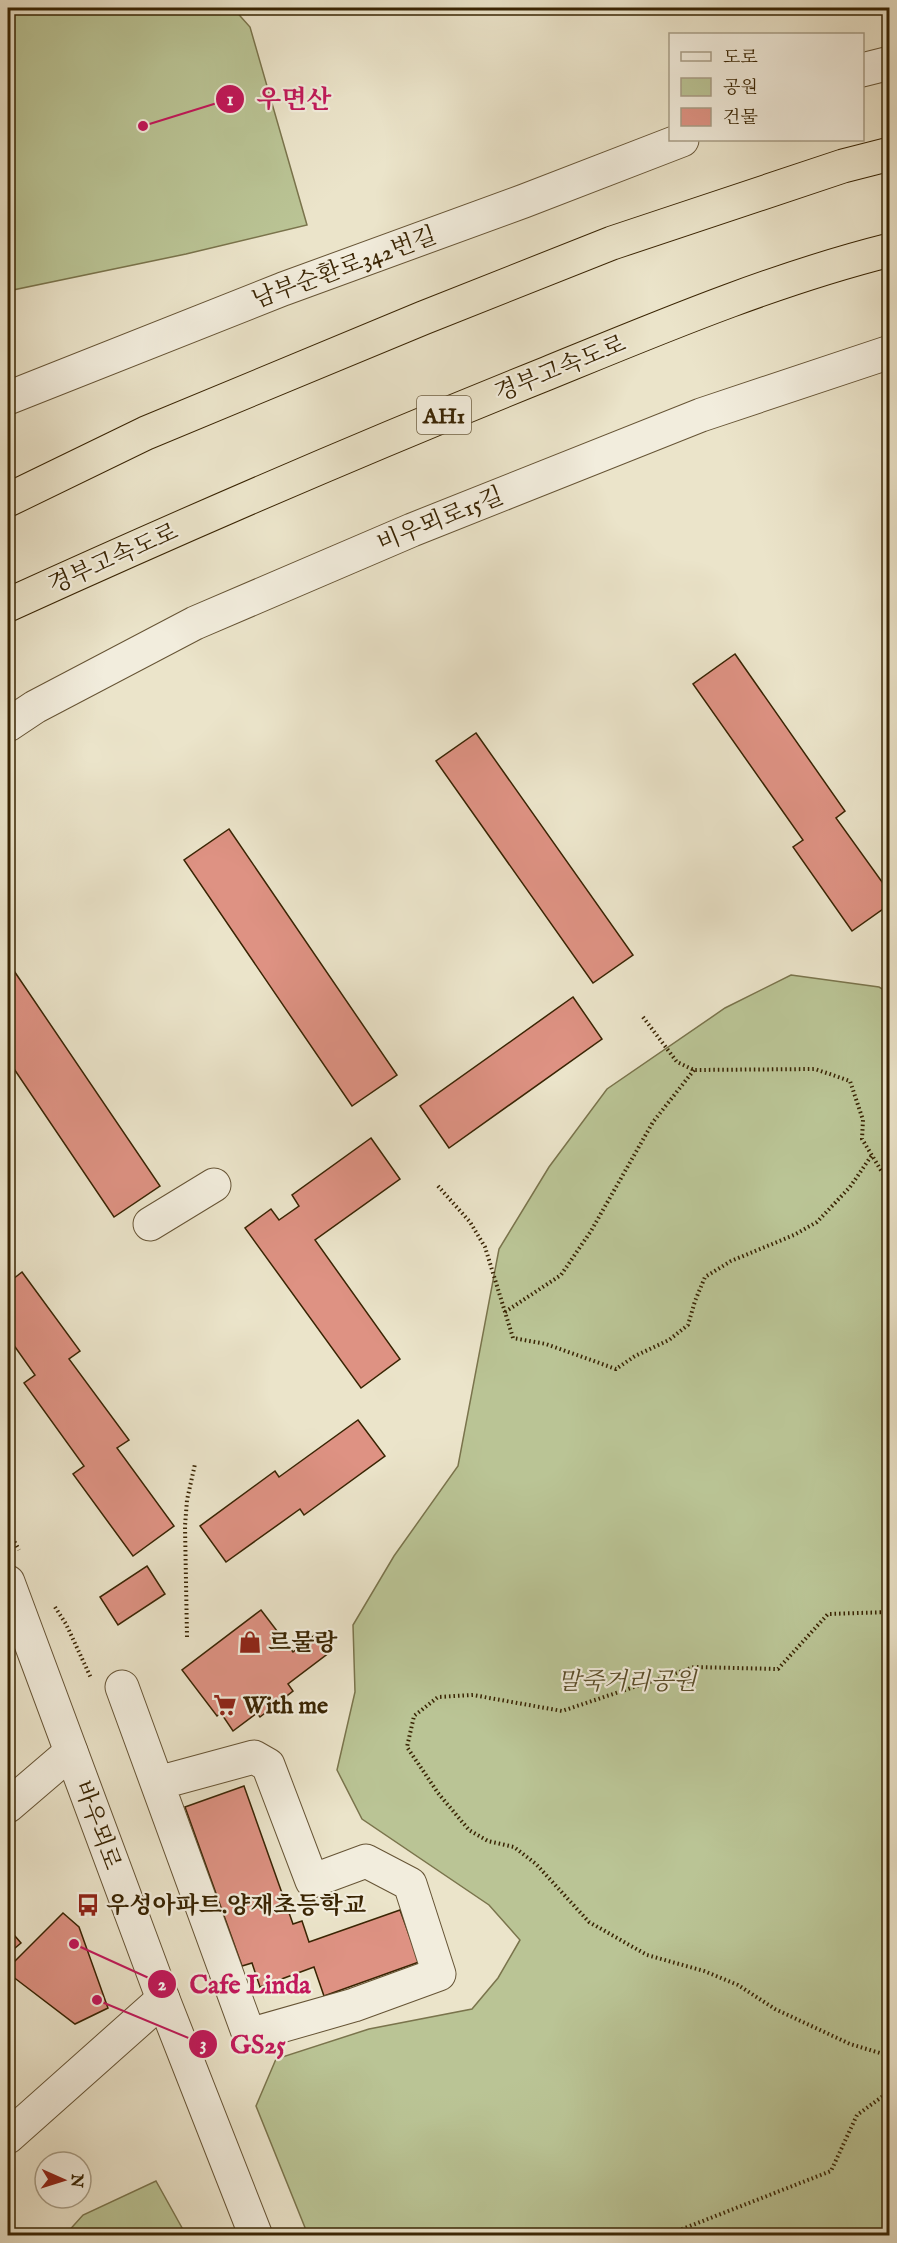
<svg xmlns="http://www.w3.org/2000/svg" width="897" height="2243" font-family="'IM FELL English','Noto Serif KR',serif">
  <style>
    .green { fill: #bac495; stroke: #7a744c; stroke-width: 1.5 }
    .building { fill: #de9283; stroke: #392403; stroke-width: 1.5 }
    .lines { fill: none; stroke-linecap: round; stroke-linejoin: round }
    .minor-casing { stroke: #665435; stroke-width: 35 }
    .highway-casing { stroke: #392403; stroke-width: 35 }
    .path { stroke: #392403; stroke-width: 4; stroke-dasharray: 1.5 3; stroke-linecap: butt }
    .minor { stroke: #f2eddd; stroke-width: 33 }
    .highway { stroke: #ebe4ca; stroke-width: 33 }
    .labels { text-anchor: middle; stroke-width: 4.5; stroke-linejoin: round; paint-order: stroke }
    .shield { fill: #f2eddd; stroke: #706044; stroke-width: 1.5 }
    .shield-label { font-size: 22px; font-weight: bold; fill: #392403 }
    .street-label { font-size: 24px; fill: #392403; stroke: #f2eddd }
    .poi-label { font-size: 24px; font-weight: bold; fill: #392403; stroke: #f2eddd; text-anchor: start }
    .park-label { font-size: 24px; font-style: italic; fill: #594c28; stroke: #f2eddd }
    .leader { fill: none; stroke: #c2185b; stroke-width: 2 }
    .callout-dot { fill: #c2185b; stroke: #f2eddd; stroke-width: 2 }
    .mark-label { font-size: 18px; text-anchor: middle; font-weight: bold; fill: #fff }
    .callout-label { font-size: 26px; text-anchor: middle; font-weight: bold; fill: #c2185b; stroke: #f2eddd; stroke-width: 4.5; stroke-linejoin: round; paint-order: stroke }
  </style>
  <rect width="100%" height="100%" fill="#ebe4ca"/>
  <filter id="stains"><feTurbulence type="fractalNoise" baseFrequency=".00333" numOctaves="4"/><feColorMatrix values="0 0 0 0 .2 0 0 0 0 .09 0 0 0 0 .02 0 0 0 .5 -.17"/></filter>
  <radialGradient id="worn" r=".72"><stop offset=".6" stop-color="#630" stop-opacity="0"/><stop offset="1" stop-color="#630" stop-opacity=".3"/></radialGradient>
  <g class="green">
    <polygon points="8,8 233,8 250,27 307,225 186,254 8,291"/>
    <polygon points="791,975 879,987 889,993 889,2235 308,2235 256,2106 276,2059 369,2029 472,2009 498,1978 520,1940 489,1905 362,1819 337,1770 355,1692 353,1625 394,1556 458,1466 499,1249 549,1167 607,1089 725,1008"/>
    <polygon points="156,2181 186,2235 65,2235 83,2215"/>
  </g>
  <g class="building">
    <polygon points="735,654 845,811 836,818 890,893 890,904 852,931 793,847 803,840 693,684"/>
    <polygon points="476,733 633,955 593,983 436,761"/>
    <polygon points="229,829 397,1075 352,1106 184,860"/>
    <polygon points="8,962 160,1186 114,1217 8,1060"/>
    <polygon points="573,997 602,1039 449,1148 420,1106"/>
    <polygon points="371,1138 400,1179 315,1240 400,1359 361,1388 245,1228 271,1209 279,1220 299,1206 292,1195"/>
    <polygon points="22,1272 80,1351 69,1359 129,1440 117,1448 174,1526 133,1556 73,1474 84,1466 24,1383 35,1375 8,1337 8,1283"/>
    <polygon points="358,1420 385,1456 304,1515 300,1509 226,1562 200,1526 275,1471 279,1477"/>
    <polygon points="147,1566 165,1594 118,1625 100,1597"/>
    <polygon points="261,1610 293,1652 316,1634 330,1652 288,1684 293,1691 260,1717 257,1713 233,1731 221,1713 217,1716 182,1670"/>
    <polygon points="244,1786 293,1924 302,1921 309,1942 400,1910 419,1962 324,1996 314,1967 260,1987 252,1963 242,1966 185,1807"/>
    <polygon points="63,1913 79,1927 108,2008 75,2024 8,1973 8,1968"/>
    <polygon points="8,1928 21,1943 8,1954"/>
  </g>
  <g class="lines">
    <g class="minor-casing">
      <g id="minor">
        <polyline points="862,70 890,63"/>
        <polyline points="8,398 283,289 524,201 682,140"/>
        <polyline points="8,725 35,707 195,623 412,530 701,415 890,352"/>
        <polyline points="150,1224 214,1185"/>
        <polyline points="8,1582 163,1999 256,2236"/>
        <polyline points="122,1687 249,2035 354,2005 439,1974 410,1884 366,1861 312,1881 268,1765 254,1757 158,1783"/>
        <polyline points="8,1806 71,1752"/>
        <polyline points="8,2137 163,1999"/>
      </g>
    </g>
    <g class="highway-casing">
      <g id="highway">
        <polyline points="8,500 146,433 423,318 612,243 843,166 890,154"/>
        <path d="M8 605C186 524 366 446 548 373 658 328 774 279 890 250"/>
      </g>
    </g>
    <g class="path">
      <polyline points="643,1017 677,1062 694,1070 815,1069 850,1081 863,1120 862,1139 882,1172 890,1178"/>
      <polyline points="438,1186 470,1222 485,1247 513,1338 546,1344 616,1369 635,1356 669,1340 688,1325 695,1301 705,1277 731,1261 794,1235 817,1222 850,1187 872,1155"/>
      <polyline points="505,1312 561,1275 591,1231 653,1122 694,1070"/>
      <polyline points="8,1530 19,1550"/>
      <polyline points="55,1607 66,1624 91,1678"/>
      <polyline points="890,1612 828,1614 778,1669 694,1667 562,1711 473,1695 438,1697 414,1716 407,1747 438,1793 469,1830 488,1841 514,1847 536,1864 589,1922 647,1955 704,1971 738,1985 775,2009 850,2044 890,2056"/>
      <polyline points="187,1637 185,1526 187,1500 195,1464"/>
      <polyline points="671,2236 672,2233 831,2171 857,2115 890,2091"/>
    </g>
    <use href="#minor" class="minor"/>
    <use href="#highway" class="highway"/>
  </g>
  <defs>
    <g id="shop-bare" transform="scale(1.8)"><path d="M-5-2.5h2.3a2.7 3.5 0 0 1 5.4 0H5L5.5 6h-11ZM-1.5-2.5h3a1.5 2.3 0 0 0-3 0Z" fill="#8f2418" stroke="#f2eddd" stroke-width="2.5" paint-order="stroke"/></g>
    <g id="supermarket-bare" transform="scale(1.8)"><path d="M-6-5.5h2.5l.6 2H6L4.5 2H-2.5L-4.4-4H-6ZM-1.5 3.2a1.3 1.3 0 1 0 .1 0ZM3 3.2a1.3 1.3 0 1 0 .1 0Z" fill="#8f2418" stroke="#f2eddd" stroke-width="2.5" paint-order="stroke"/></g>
    <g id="bus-bare" transform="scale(1.8)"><path d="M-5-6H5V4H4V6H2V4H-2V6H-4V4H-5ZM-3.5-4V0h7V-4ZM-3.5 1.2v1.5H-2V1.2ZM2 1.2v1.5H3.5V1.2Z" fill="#8f2418" stroke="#f2eddd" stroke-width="2.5" paint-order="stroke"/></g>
  </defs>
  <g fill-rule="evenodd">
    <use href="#shop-bare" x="250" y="1642"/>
    <use href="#supermarket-bare" x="225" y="1705"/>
    <use href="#bus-bare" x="88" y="1905"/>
  </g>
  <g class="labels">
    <rect class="shield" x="417" y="396" width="54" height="38" rx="4.5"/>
    <g class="shield-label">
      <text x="444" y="423">AH1</text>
    </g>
    <g class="street-label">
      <text transform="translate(344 267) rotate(-20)" y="8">남부순환로342번길</text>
      <text transform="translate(560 368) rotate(-22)" y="8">경부고속도로</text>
      <text transform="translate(440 519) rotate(-22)" y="8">비우뫼로15길</text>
      <text transform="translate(113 558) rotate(-24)" y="8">경부고속도로</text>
      <text transform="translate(98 1825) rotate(70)" y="8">바우뫼로</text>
    </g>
    <g class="poi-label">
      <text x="268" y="1650">르물랑</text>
      <text x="243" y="1713">With me</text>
      <text x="106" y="1913">우성아파트.양재초등학교</text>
    </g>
    <g class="park-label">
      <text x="627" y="1689">말죽거리공원</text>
    </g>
  </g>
  <path class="leader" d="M143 126L230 99M74 1944L162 1984M97 2000L203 2044"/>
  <g class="callout-dot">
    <circle cx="143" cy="126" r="6"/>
    <circle cx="74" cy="1944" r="6"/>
    <circle cx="97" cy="2000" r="6"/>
    <circle cx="230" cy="99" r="15"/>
    <circle cx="162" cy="1984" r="15"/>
    <circle cx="203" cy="2044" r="15"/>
  </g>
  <g class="mark-label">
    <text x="230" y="105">1</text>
    <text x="162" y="1990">2</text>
    <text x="203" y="2050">3</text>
  </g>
  <g class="callout-label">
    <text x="294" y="108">우면산</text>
    <text x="250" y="1993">Cafe Linda</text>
    <text x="258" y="2053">GS25</text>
  </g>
  <rect width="897" height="2243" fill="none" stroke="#ebe4ca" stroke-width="30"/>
  <rect x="9" y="9" width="879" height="2225" fill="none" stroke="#392403" stroke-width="3"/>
  <rect x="15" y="15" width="867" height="2213" fill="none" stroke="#392403" stroke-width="1.5"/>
  <rect x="669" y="33" width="195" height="108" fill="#f2eddd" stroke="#a89d86" stroke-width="1.5"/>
  <rect x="681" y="52" width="30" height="9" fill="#f2eddd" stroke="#a89d86" stroke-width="1.5"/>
  <text x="723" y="63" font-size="18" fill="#392403">도로</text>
  <rect x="681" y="78" width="30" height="18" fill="#bac495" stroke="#a89d86" stroke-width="1.5"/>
  <text x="723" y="93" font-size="18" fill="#392403">공원</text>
  <rect x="681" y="108" width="30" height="18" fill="#de9283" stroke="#a89d86" stroke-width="1.5"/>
  <text x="723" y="123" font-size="18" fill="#392403">건물</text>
  <g transform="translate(63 2180) rotate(93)"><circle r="28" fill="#f2eddd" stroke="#a89d86" stroke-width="1.5"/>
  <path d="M0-4.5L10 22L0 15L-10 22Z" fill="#8f2418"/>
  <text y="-9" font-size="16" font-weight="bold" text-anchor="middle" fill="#392403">N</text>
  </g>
  <rect width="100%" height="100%" filter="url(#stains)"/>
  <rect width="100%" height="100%" fill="url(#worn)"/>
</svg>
